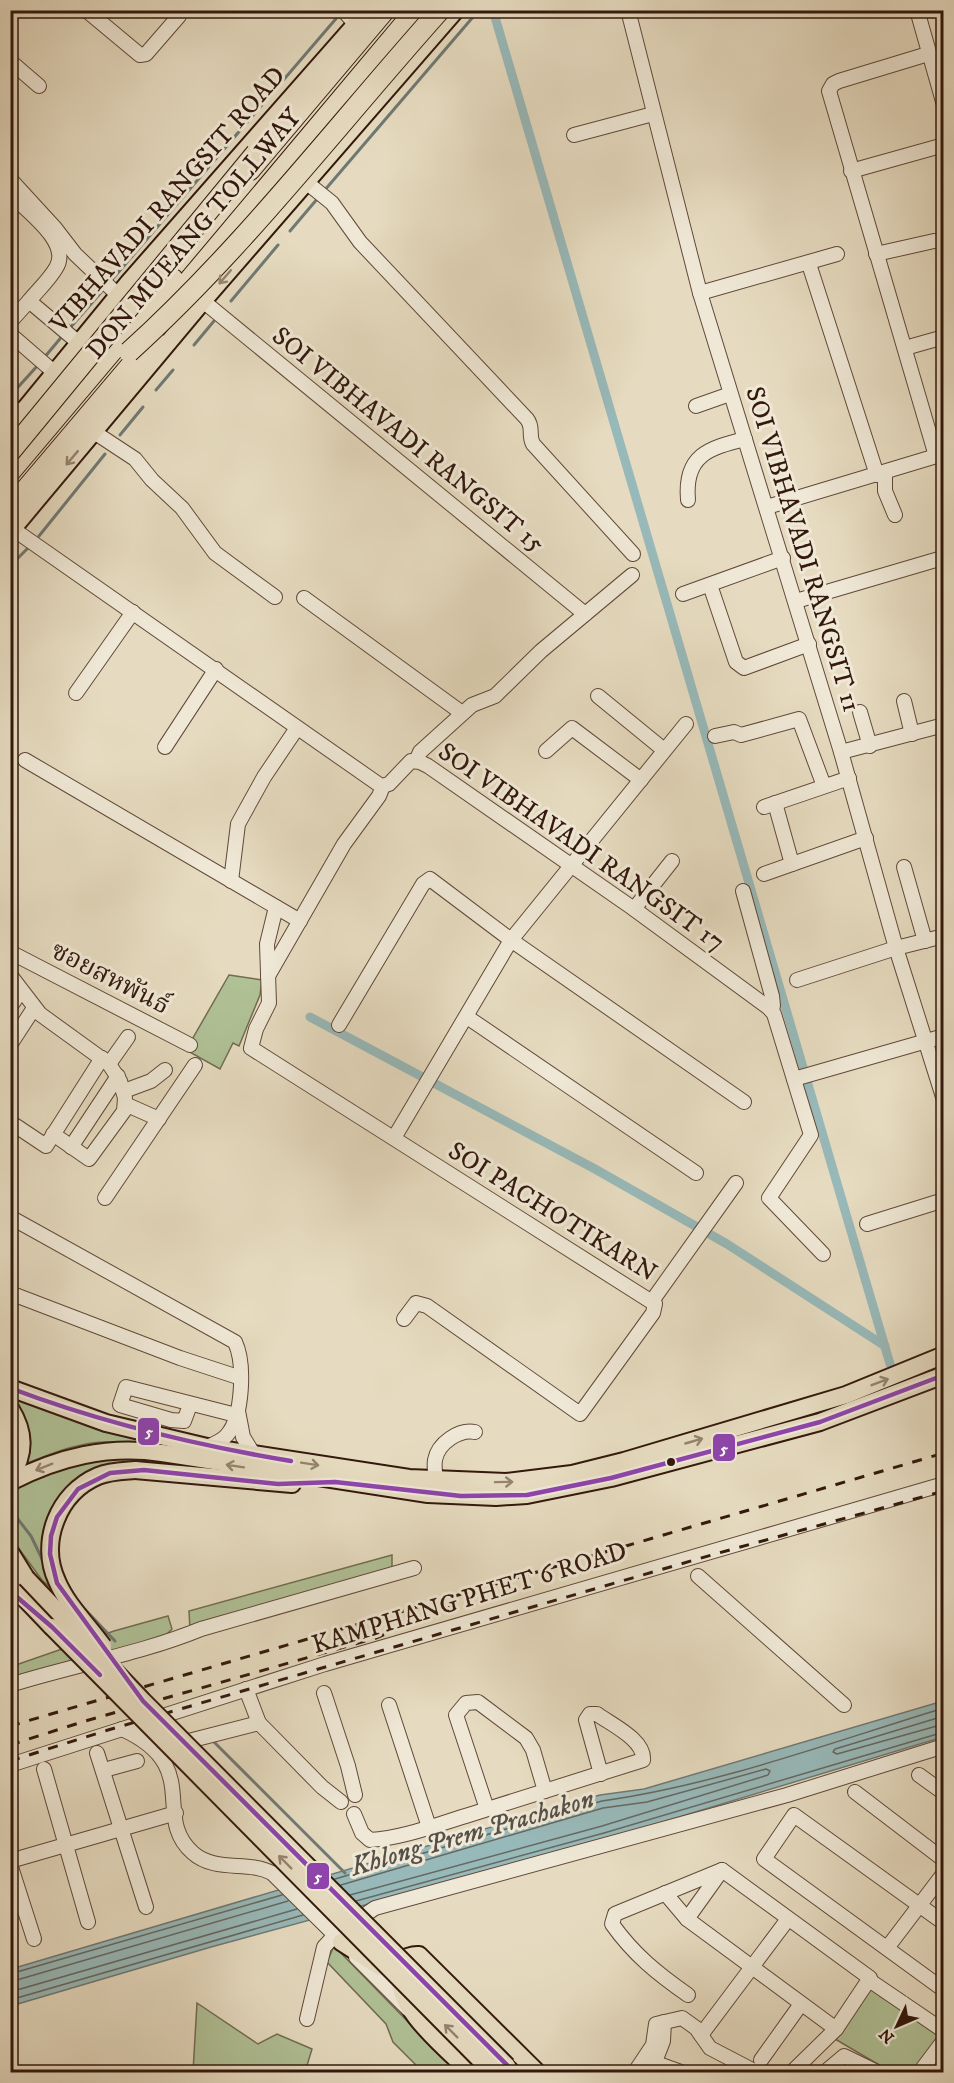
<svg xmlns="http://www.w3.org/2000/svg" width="954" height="2083" font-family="'IM FELL DW Pica','Noto Serif Thai',serif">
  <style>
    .green { fill: #b0c196; stroke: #726c51; stroke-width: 1.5 }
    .water { fill: #98b9b9; stroke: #707974; stroke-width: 1.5 }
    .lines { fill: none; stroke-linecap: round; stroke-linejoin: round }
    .shore { stroke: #666862; stroke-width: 1.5 }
    .stream { stroke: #707974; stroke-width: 3 }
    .canal { stroke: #98b9b9; stroke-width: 9 }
    .minor-casing { stroke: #604939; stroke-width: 16 }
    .major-casing { stroke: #33180c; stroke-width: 20 }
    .highway-casing { stroke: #33180c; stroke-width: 22 }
    .minor { stroke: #efe8d6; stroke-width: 14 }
    .major { stroke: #e6dbc0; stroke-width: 16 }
    .highway { stroke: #e6dbc0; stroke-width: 20 }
    .rail { stroke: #33180c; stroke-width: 3; stroke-dasharray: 10 10; stroke-linecap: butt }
    .major-bridge-casing { stroke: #33180c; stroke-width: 20; stroke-linecap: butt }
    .highway-bridge-casing { stroke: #33180c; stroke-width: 22; stroke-linecap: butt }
    .major-bridge { stroke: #e6dbc0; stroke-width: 16 }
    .highway-bridge { stroke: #e6dbc0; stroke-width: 20 }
    .bus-1-casing { stroke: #efe8d6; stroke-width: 9 }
    .bus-1 { stroke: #8e44ad; stroke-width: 4.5 }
    .oneway { stroke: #95836f }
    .bus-dot { fill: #33180c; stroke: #efe8d6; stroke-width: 2 }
    .labels { text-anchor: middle; stroke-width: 6; stroke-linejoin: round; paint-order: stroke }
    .street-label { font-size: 26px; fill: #33180c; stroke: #efe8d6 }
    .water-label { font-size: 27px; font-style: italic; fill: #565049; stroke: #efe8d6 }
    .line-badge { stroke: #efe8d6; stroke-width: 2 }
    .badge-label { font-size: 16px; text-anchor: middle; font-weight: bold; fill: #fff }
  </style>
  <rect width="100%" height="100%" fill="#e6dbc0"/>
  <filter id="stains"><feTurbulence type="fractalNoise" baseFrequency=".00333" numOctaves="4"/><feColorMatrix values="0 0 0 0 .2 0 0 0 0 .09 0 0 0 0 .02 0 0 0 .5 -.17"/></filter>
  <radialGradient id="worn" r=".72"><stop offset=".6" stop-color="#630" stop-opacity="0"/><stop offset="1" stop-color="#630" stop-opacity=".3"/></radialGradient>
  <g class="green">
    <polygon points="229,975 262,980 260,995 239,1046 233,1043 220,1069 186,1050"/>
    <path d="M944 1362 943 1368C875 1398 804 1418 732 1439 642 1465 552 1496 457 1491 381 1486 306 1473 231 1460 190 1453 146 1440 104 1442 75 1443 49 1455 22 1465 31 1441 27 1420 11 1400L10 1396C131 1446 263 1467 392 1480 443 1486 491 1492 542 1485 596 1478 649 1460 701 1444 784 1420 864 1396 944 1362Z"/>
    <polygon points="126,1455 276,1478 126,1466 58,1509 58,1594 42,1580 11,1538 10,1491 40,1476 73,1462"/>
    <polygon points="392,1555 392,1570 190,1630 189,1611"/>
    <polygon points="168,1616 172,1629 162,1639 11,1682 10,1667 114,1631"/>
    <polygon points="334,1946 457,2072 423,2072 393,2042 386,2024 327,1962"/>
    <polygon points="870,1989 941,2037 914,2072 891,2072 835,2039"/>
    <polygon points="197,2003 258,2044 277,2034 312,2049 305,2072 193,2072"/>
  </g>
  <polygon class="water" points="943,1701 943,1737 606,1839 211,1947 11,2006 11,1969 600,1795 644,1789"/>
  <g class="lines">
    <g class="shore">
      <polyline points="944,1716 835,1749 833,1752 837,1754 944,1724"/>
      <path d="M335 1879 602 1801C717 1785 832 1742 944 1708"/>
      <polyline points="341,1885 603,1808 647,1802 766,1769 770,1771 768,1775 602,1826 350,1895"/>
      <polyline points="356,1901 604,1833 944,1732"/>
      <polyline points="10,1974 282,1895"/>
      <polyline points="10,1982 288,1901"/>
      <polyline points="10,1992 297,1909"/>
      <polyline points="10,2000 303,1915"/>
    </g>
    <g class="stream">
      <polyline points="324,191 479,10"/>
      <polyline points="290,231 318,198"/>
      <polyline points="110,282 340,14"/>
      <polyline points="231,301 278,245"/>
      <polyline points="69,329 104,289"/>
      <polyline points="194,345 214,321"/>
      <polyline points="43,359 64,334"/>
      <polyline points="156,390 173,370"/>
      <polyline points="10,396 39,364"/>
      <polyline points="120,435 143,407"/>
      <polyline points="39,536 105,454"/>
      <polyline points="10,566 29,547"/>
      <polyline points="10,1509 31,1536 44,1563"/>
      <polyline points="78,1602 115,1641"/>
      <polyline points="212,1740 345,1873"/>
    </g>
    <g class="canal">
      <polyline points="488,10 495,17 890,1364"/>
      <polyline points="310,1017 595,1169 727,1244 885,1346"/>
    </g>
    <g class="minor-casing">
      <g id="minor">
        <polyline points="86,10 140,55 146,54 179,16 180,10"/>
        <polyline points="343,10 356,25"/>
        <polyline points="628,10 700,293 841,752 896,948 944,1100"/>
        <polyline points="917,10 944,105"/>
        <polyline points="928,54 839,81 833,84 829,91 936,456"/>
        <polyline points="10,61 39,86"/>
        <polyline points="574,135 653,114"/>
        <polyline points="851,171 944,145"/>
        <polyline points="10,179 55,228 75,254 118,295"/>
        <path d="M306 182 332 203 360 242 527 419C534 428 528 435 533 444L633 554"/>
        <path d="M10 194C27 211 72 243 56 268 49 280 38 290 29 301"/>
        <polyline points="876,254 934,241"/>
        <polyline points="809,264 877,475"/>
        <polyline points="700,293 837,254"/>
        <polyline points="203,301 585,614"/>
        <polyline points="10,322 29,301 79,343"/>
        <polyline points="10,334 55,373"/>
        <polyline points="905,348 944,337"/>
        <polyline points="696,406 730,394"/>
        <polyline points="94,432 135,459 152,480 182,508 215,553 275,597"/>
        <polyline points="885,473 885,491 895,515"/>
        <path d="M688 500C684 455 709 448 745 439"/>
        <polyline points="767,507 943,454"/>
        <polyline points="13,529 381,786 389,784 411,761 420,762 428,766 634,909 769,1008 774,1014 811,1135 769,1198 823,1254"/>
        <polyline points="710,585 736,662 744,668 809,644"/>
        <polyline points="683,594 783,558"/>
        <polyline points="304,598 462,713"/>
        <polyline points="796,601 939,559"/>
        <polyline points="76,693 133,612"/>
        <polyline points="598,696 664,750"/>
        <polyline points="904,701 912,734"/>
        <polyline points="860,712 870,746"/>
        <polyline points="715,736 734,732 741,735 799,719 824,786"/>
        <polyline points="165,747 216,669"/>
        <polyline points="546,751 572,728 641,780"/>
        <polyline points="841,752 944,725"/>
        <polyline points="25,760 300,921"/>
        <polyline points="416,761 420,752 472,705 495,696 541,651 632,575"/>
        <polyline points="775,803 792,864"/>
        <polyline points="764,807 849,778"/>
        <polyline points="904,867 925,941"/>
        <polyline points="764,874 866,838"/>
        <polyline points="231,881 238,824 264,777 297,728"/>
        <polyline points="743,891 772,996 773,1006 770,1009"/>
        <polyline points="276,907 267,944 269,1003 256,1029 251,1048 655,1304 653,1313 580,1414 427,1306 416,1303 404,1319"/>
        <polyline points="634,909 672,861"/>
        <polyline points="10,952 190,1045"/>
        <polyline points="10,975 40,1014 109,1064 120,1081 125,1098 124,1111 89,1159 53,1134"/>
        <polyline points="268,976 344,844 379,796 383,786"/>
        <polyline points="797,980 896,948 944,936"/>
        <polyline points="10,1007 21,991"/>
        <polyline points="467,1017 696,1173"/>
        <polyline points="339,1025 423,884 430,879 511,940 744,1102"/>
        <polyline points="10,1045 34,1008"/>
        <polyline points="109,1064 128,1037"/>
        <polyline points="794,1079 944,1036"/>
        <polyline points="124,1091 151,1081 165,1070"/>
        <polyline points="125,1104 159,1119"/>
        <polyline points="10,1122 46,1146 102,1058"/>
        <polyline points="394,1138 511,940 686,724"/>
        <polyline points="71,1147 118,1076"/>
        <polyline points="105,1198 195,1065"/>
        <path d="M10 1217 235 1342C245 1363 243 1417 227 1435 222 1441 214 1444 207 1447"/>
        <polyline points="867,1224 944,1200"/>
        <polyline points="10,1293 180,1358 241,1378"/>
        <polyline points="652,1301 736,1183"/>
        <polyline points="190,1405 184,1421 171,1420 120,1405 126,1387 236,1415"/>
        <polyline points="238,1411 243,1437 254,1455"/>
        <path d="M436 1479C435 1473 434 1466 435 1460 438 1443 459 1429 475 1432"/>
        <polyline points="698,1576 844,1705"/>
        <path d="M10 1685C73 1665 140 1654 201 1629L414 1568"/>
        <polyline points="246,1689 259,1723"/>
        <polyline points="324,1693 348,1766 355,1795"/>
        <polyline points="389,1705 429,1827"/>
        <path d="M122 1729C204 1766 151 1816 193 1853 216 1873 248 1860 272 1873L341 1941"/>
        <polyline points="177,1744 259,1723 322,1787 341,1802"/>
        <polyline points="97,1753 146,1907"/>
        <polyline points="10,1765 325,1664 944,1484"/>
        <polyline points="44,1769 88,1922"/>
        <polyline points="104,1770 137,1761"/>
        <polyline points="919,1775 944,1793"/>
        <polyline points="855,1792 944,1860"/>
        <polyline points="487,1809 456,1715 466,1703 478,1702 526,1738 533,1750 545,1791"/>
        <path d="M354 1814 362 1833 370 1840C405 1838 438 1824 472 1814 529 1796 586 1778 643 1760 645 1740 612 1725 597 1714H590L586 1720 601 1774"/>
        <polyline points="10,1861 176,1813"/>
        <polyline points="10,1864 34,1939"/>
        <polyline points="665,1893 687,1919 836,2029 870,1978 722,1870"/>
        <path d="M687 1919 722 1870 615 1914 612 1924C634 1955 658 1974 688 1995"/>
        <polyline points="944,1923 794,1815 764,1859 944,1990"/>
        <polyline points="887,1948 944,1873"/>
        <polyline points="356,1957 408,2009"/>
        <polyline points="869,1980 944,2031"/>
        <polyline points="307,2019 324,1947 335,1935 375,1908 787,1795 944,1746"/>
        <polyline points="701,2035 788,1919"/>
        <polyline points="761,2060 801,2004"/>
        <polyline points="656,2063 681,2072"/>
        <polyline points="635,2072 653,2045 656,2024 682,2018 696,2028 710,2048 756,2072"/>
        <polyline points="651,2072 663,2041 664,2022"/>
        <polyline points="792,2072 836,2029"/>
        <polyline points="825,2072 844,2056 877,2072"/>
        <polyline points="920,2072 944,2040"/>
      </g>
    </g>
    <g class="major-casing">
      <g id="major">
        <polyline points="10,427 128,283 368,10"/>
        <polyline points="10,532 203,301 456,10"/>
        <polyline points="10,1388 106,1423 207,1447 409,1478 506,1482 572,1474 624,1461 846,1395 944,1355"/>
        <path d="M10 1408C25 1432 26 1453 10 1478"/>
        <polyline points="135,1470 292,1484"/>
        <path d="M10 1482C59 1457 107 1445 162 1453L428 1494 496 1497 527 1495 611 1478 820 1422 944 1375"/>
        <polyline points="10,1552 26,1578"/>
        <polyline points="10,1583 52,1627"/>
        <path d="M341 1942 380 1967C395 1968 404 1954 419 1955L537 2072"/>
        <path d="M401 1970C391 2006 447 2049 470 2072"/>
      </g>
    </g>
    <g class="highway-casing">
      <g id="highway">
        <polyline points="250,170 385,10"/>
        <polyline points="170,303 416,10"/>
        <polyline points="22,413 58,391"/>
        <polyline points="10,472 173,279"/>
        <polyline points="10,508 154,338"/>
      </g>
    </g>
    <use href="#minor" class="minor"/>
    <use href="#major" class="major"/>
    <use href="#highway" class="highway"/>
    <g class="rail">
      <polyline points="10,1726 944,1453"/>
      <polyline points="10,1745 82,1722 376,1638 465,1600"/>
      <polyline points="10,1761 108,1730 715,1554 944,1491"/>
    </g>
    <g class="major-bridge-casing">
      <g id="major-bridge">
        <polyline points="26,1578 143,1701 507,2066"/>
        <polyline points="52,1627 492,2072"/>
        <path d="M103 1646C88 1625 67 1605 57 1581 39 1542 58 1493 98 1476 110 1471 123 1471 135 1470"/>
      </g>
    </g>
    <g class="highway-bridge-casing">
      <g id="highway-bridge">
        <path d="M129 352C244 248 337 125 440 10"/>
        <polyline points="10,452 256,153"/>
      </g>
    </g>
    <use href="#major-bridge" class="major-bridge"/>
    <use href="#highway-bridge" class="highway-bridge"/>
    <g class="bus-1-casing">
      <g id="bus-1">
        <path d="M10 1388C102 1423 195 1445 291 1461"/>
        <polyline points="10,1591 52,1627 100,1675"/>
        <polyline points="514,2072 143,1701 57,1583 50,1554 51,1536 57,1517 78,1489 110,1473 144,1470 278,1484 335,1482 461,1496 527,1495 611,1478 820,1422 944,1375"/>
      </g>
    </g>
    <use href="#bus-1" class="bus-1"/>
  </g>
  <defs><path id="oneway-shaft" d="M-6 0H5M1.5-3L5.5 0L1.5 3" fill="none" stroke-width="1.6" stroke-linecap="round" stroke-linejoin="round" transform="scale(1.5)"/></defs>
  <g class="oneway">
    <use href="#oneway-shaft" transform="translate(225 277) rotate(131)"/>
    <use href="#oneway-shaft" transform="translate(72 458) rotate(130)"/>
    <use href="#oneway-shaft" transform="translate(880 1382) rotate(-21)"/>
    <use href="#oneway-shaft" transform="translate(694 1441) rotate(-16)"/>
    <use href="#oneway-shaft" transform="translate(310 1464) rotate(9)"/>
    <use href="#oneway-shaft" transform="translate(235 1466) rotate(-171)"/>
    <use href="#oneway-shaft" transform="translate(44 1467) rotate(158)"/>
    <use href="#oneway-shaft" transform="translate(504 1482) rotate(-1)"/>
    <use href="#oneway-shaft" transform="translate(285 1862) rotate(-135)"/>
    <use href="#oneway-shaft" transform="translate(451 2031) rotate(-135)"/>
  </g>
  <circle class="bus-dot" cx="671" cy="1462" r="5"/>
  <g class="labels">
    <g class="street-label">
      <text transform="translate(167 199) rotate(-49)" y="9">VIBHAVADI RANGSIT ROAD</text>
      <text transform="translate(193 233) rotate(-50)" y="9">DON MUEANG TOLLWAY</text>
      <text transform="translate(409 439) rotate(39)" y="9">SOI VIBHAVADI RANGSIT 15</text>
      <text transform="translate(804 549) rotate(73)" y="9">SOI VIBHAVADI RANGSIT 11</text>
      <text transform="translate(582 846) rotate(35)" y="9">SOI VIBHAVADI RANGSIT 17</text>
      <text transform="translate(111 977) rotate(27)" y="9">ซอยสหพันธ์</text>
      <text transform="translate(553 1211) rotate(32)" y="9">SOI PACHOTIKARN</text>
      <text transform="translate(469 1597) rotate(-17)" y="9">KAMPHANG PHET 6 ROAD</text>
    </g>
    <g class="water-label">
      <text transform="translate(472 1832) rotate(-16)" y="9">Khlong Prem Prachakon</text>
    </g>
  </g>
  <g class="line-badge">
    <rect x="137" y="1417" width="23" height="29" rx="6" fill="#8e44ad"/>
    <rect x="712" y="1433" width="24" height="29" rx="6" fill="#8e44ad"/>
    <rect x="306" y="1862" width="24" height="28" rx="6" fill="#8e44ad"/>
  </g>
  <g class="badge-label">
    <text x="149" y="1437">5</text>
    <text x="724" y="1454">5</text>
    <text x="318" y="1882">5</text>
  </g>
  <rect width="954" height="2083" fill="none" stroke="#e6dbc0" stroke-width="36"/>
  <rect x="12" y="12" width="930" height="2059" fill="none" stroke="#33180c" stroke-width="3"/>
  <rect x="18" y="18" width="918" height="2047" fill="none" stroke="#33180c" stroke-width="1.5"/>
  <g transform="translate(897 2026) rotate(226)" stroke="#efe8d6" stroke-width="4.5" paint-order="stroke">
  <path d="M0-4.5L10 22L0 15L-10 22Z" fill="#33180c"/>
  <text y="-9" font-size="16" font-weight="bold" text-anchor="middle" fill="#33180c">N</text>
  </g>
  <rect width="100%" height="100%" filter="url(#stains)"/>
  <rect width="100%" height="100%" fill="url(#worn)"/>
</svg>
